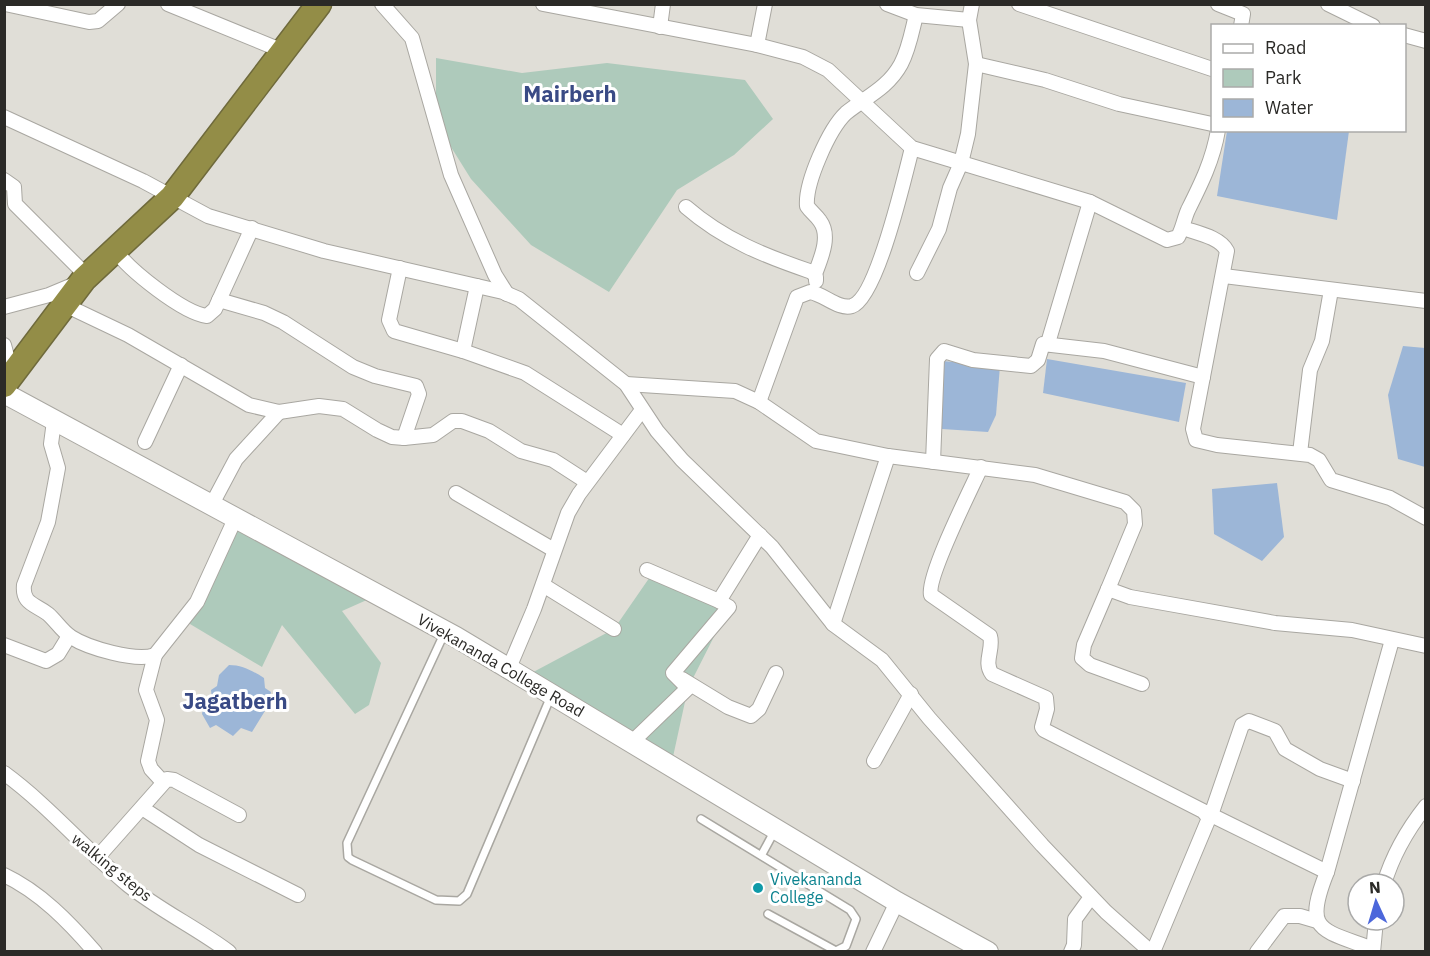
<svg xmlns="http://www.w3.org/2000/svg" width="1430" height="956" font-family="'IBM Plex Sans',sans-serif">
  <style>
    .green { fill: #aecabb }
    .water { fill: #9cb6d7 }
    .lines { fill: none; stroke-linecap: round; stroke-linejoin: round }
    .lane-casing { stroke: #a9a7a1; stroke-width: 10 }
    .street-casing { stroke: #a9a7a1; stroke-width: 16 }
    .secondary-casing { stroke: #a9a7a1; stroke-width: 22 }
    .highway-casing { stroke: #6f6a3c; stroke-width: 27 }
    .lane { stroke: #fff; stroke-width: 7 }
    .street { stroke: #fff; stroke-width: 14 }
    .secondary { stroke: #fff; stroke-width: 20 }
    .highway { stroke: #938d47; stroke-width: 24 }
    .culture-dot { fill: #0f9aa8; stroke: #fff; stroke-width: 2 }
    .labels { text-anchor: middle; stroke-width: 6; stroke-linejoin: round; paint-order: stroke }
    .street-label { font-size: 16px; fill: #2b2a27; stroke: #fff }
    .culture-label { font-size: 16px; fill: #0d838f; stroke: #fff; text-anchor: start }
    .district-label { font-size: 22px; font-weight: bold; fill: #394a85; stroke: #fff }
  </style>
  <rect width="100%" height="100%" fill="#e0ded7"/>
  <g class="green">
    <polygon points="436,58 522,73 607,63 745,80 773,119 734,155 677,190 609,292 531,245 471,179 436,123"/>
    <polygon points="236,522 378,595 342,611 381,663 369,705 355,714 282,625 262,667 185,621"/>
    <polygon points="652,574 729,607 688,688 671,766 524,677 614,629"/>
  </g>
  <g class="water">
    <polygon points="1227,131 1349,131 1337,220 1217,196"/>
    <polygon points="1403,346 1425,348 1425,467 1398,459 1388,395"/>
    <polygon points="1047,359 1186,383 1179,422 1043,393"/>
    <polygon points="942,361 1000,366 996,415 988,432 942,429"/>
    <polygon points="1277,483 1284,537 1262,561 1214,534 1212,489"/>
    <path d="M229 665C242 665 253 671 264 678L265 688 271 692 268 706 252 732 241 728 233 736 216 725 210 728 202 714 204 703 212 699 211 690 217 686 219 675Z"/>
  </g>
  <g class="lines">
    <g class="lane-casing">
      <g id="lane">
        <polyline points="444,634 347,843 348,857 352,860 436,900 459,901 467,894 551,696"/>
        <polyline points="701,819 850,910 856,919 846,946 836,951 768,914"/>
        <polyline points="762,854 775,830"/>
      </g>
    </g>
    <g class="street-casing">
      <g id="street">
        <polyline points="5,4 89,22 98,21 118,4"/>
        <polyline points="168,4 283,51"/>
        <polyline points="382,4 412,38 451,175 495,275 507,294"/>
        <path d="M543 4 757 45 803 57 828 70 912 148 1090 202 1167 240 1178 237C1183 228 1184 219 1188 210 1201 184 1213 160 1218 130"/>
        <polyline points="887,4 916,15 969,20"/>
        <polyline points="1019,4 1212,69"/>
        <polyline points="1218,4 1243,14 1241,26"/>
        <polyline points="1328,4 1373,26"/>
        <polyline points="660,27 663,4"/>
        <polyline points="1404,35 1426,41"/>
        <polyline points="757,45 765,4"/>
        <polyline points="976,64 1045,80 1119,104 1212,124"/>
        <polyline points="4,117 143,181 208,216 324,251 503,292 519,299 626,384 657,431 682,460 772,547 833,624 882,660 929,718 1042,845 1106,912 1151,952"/>
        <polyline points="4,180 14,187 15,204 87,276"/>
        <path d="M686 207C724 240 765 256 812 272L816 277V281"/>
        <path d="M1183 228C1197 233 1220 237 1227 251L1193 429 1196 440 1217 445 1310 455 1319 460 1331 480 1390 498 1426 518"/>
        <path d="M115 250C129 270 183 313 207 316L215 309 252 228"/>
        <polyline points="400,268 389,320 394,331 463,351 525,373 623,435"/>
        <polyline points="917,273 939,229 950,188 961,163 968,134 976,64 969,20 972,4"/>
        <path d="M815 274C821 258 831 236 820 221 816 215 811 212 807 206 805 183 829 129 846 113 866 97 888 88 901 64 909 49 912 31 916 15"/>
        <polyline points="1224,276 1426,301"/>
        <polyline points="219,300 264,313 283,322 353,367 375,376 416,386 419,394 404,438"/>
        <polyline points="65,305 128,335 249,405 279,412 319,406 343,409 377,430 392,437 404,438 433,435 453,421 462,421 489,431 521,451 553,460 587,482"/>
        <polyline points="4,307 49,295 73,285"/>
        <polyline points="1048,343 1090,202"/>
        <polyline points="4,345 12,375"/>
        <polyline points="463,351 477,286"/>
        <polyline points="626,384 735,391 759,402 816,441 888,456 1035,475 1125,502 1134,511 1135,524 1108,589 1130,597 1275,623 1352,630 1426,646"/>
        <path d="M759 402 797 297 810 292C824 294 838 310 852 306 877 298 905 175 912 148"/>
        <path d="M54 421 51 444 58 468 48 522 24 585C22 604 35 604 48 614 56 621 62 631 71 637 88 648 136 662 155 655L197 602 235 519"/>
        <polyline points="145,442 181,365"/>
        <polyline points="1300,453 1310,370 1322,341 1331,290"/>
        <polyline points="933,462 937,359 944,351 973,360 1031,366 1038,360 1043,344 1104,351 1203,377"/>
        <path d="M981 467C971 489 926 578 931 595L990 636C994 649 983 662 992 674L1046 698 1047 709 1042 727 1044 730 1203 811 1209 818 1153 952"/>
        <polyline points="456,493 554,550"/>
        <polyline points="211,506 236,459 279,412"/>
        <polyline points="647,570 719,601"/>
        <polyline points="543,585 614,629"/>
        <polyline points="1108,589 1084,645 1082,658 1090,665 1142,684"/>
        <polyline points="833,624 888,456"/>
        <polyline points="4,645 46,661 58,654 69,636"/>
        <polyline points="155,655 146,690 157,720 148,761 151,769 162,781"/>
        <polyline points="509,668 534,609 568,513 579,494 642,410"/>
        <polyline points="682,679 728,707 751,716 759,709 776,673"/>
        <polyline points="632,742 688,688 673,673 729,607 719,601 760,535"/>
        <polyline points="874,761 911,694"/>
        <path d="M4 773C49 806 85 849 128 885 159 910 197 928 229 952"/>
        <polyline points="142,808 199,845 298,895"/>
        <polyline points="1205,812 1327,872"/>
        <polyline points="1211,815 1242,725 1249,721 1275,731 1285,749 1320,769 1353,781"/>
        <polyline points="97,858 167,779 174,780 239,815"/>
        <path d="M4 875C40 892 69 922 95 952"/>
        <path d="M1384 884C1393 854 1407 830 1426 806"/>
        <path d="M1373 949C1320 929 1303 932 1327 872L1392 640"/>
        <polyline points="873,952 897,902"/>
        <polyline points="1071,952 1074,945 1075,919 1091,897"/>
        <polyline points="1257,952 1284,916 1300,916 1317,921"/>
        <polyline points="1373,952 1376,920"/>
      </g>
    </g>
    <g class="secondary-casing">
      <polyline id="secondary" points="4,393 456,637 897,902 988,952"/>
    </g>
    <g class="highway-casing">
      <polyline id="highway" points="4,385 84,279 172,197 319,4"/>
    </g>
    <use href="#lane" class="lane"/>
    <use href="#street" class="street"/>
    <use href="#secondary" class="secondary"/>
    <use href="#highway" class="highway"/>
  </g>
  <circle class="culture-dot" cx="758" cy="888" r="6"/>
  <g class="labels">
    <g class="street-label">
      <text transform="translate(501 665) rotate(30)" y="6">Vivekananda College Road</text>
      <text transform="translate(112 867) rotate(39)" y="6">walking steps</text>
    </g>
    <g class="culture-label">
      <text x="770" y="885">Vivekananda<tspan x="770" dy="18">College</tspan></text>
    </g>
    <g class="district-label">
      <text x="570" y="102">Mairberh</text>
      <text x="235" y="709">Jagatberh</text>
    </g>
  </g>
  <rect width="1430" height="956" fill="none" stroke="#2b2a27" stroke-width="12"/>
  <rect x="1211" y="24" width="195" height="108" fill="#ffffff" stroke="#aaaaa9" stroke-width="1.5"/>
  <rect x="1223" y="44" width="30" height="9" fill="#ffffff" stroke="#aaaaa9" stroke-width="1.5"/>
  <text x="1265" y="54" font-size="18" fill="#2b2a27">Road</text>
  <rect x="1223" y="69" width="30" height="18" fill="#aecabb" stroke="#aaaaa9" stroke-width="1.5"/>
  <text x="1265" y="84" font-size="18" fill="#2b2a27">Park</text>
  <rect x="1223" y="99" width="30" height="18" fill="#9cb6d7" stroke="#aaaaa9" stroke-width="1.5"/>
  <text x="1265" y="114" font-size="18" fill="#2b2a27">Water</text>
  <g transform="translate(1376 902) rotate(356)"><circle r="28" fill="#ffffff" stroke="#aaaaa9" stroke-width="1.5"/>
  <path d="M0-4.5L10 22L0 15L-10 22Z" fill="#4c67db"/>
  <text y="-9" font-size="16" font-weight="bold" text-anchor="middle" fill="#2b2a27">N</text>
  </g>
</svg>
